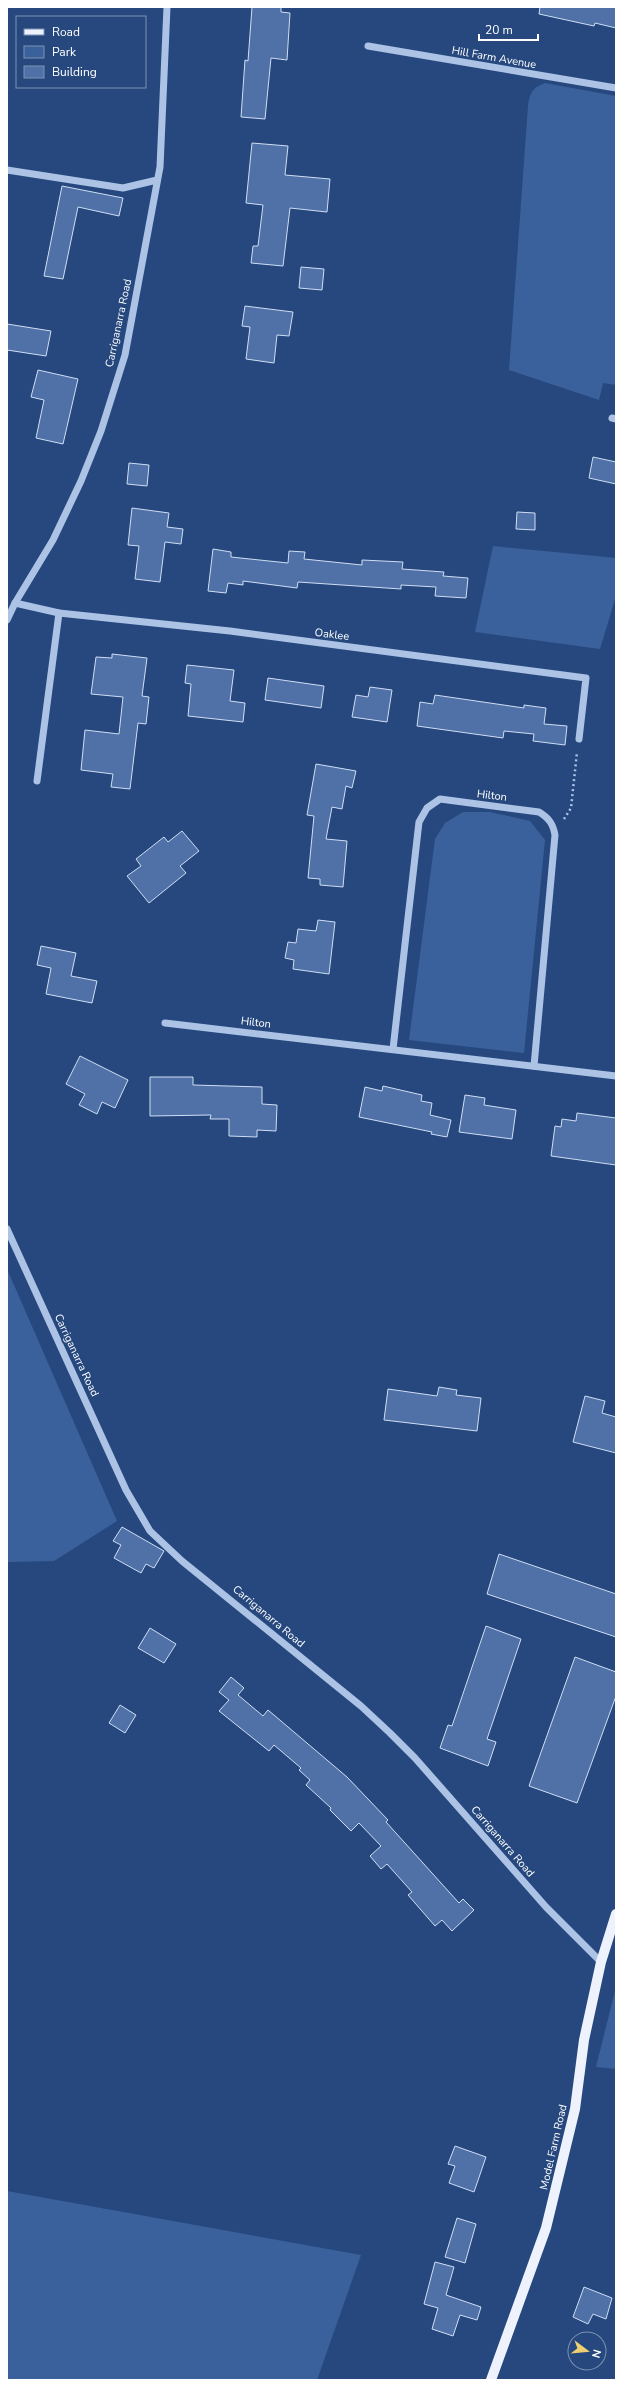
<svg xmlns="http://www.w3.org/2000/svg" width="623" height="2387" font-family="'Nunito Sans',sans-serif">
  <style>
    .green { fill: #3a619c }
    .building { fill: #4f71a7; stroke: #cfdef4 }
    .lines { fill: none; stroke-linecap: round; stroke-linejoin: round }
    .path { stroke: #acc3e5; stroke-width: 2.5; stroke-dasharray: 2 3; stroke-linecap: butt }
    .minor { stroke: #acc3e5; stroke-width: 7 }
    .major { stroke: #edf2fd; stroke-width: 10 }
    .labels { text-anchor: middle; stroke-width: 4; stroke-linejoin: round; paint-order: stroke }
    .street-label { font-size: 11px; fill: #fff; stroke: #26487e }
  </style>
  <rect width="100%" height="100%" fill="#26487e"/>
  <g class="green">
    <path d="M545 83 616 96V385L603 383 599 400 509 370 528 106C529 94 533 87 545 83Z"/>
    <polygon points="493,546 616,558 616,596 600,649 475,632"/>
    <polygon points="463,812 490,812 530,821 545,840 524,1053 409,1040 435,839 445,823"/>
    <polygon points="7,1269 117,1521 54,1561 7,1562"/>
    <polygon points="616,1987 616,2069 596,2067"/>
    <polygon points="7,2191 361,2255 317,2380 7,2380"/>
  </g>
  <g class="building">
    <polygon points="252,7 281,7 281,12 290,13 287,60 271,58 265,119 241,117 245,60 248,61"/>
    <polygon points="540,7 616,7 616,28 595,23 594,26 539,14"/>
    <polygon points="252,143 288,146 285,175 330,179 327,212 290,208 283,266 251,263 253,246 258,246 263,205 246,203"/>
    <polygon points="62,186 123,198 119,216 78,207 63,279 44,276"/>
    <polygon points="301,267 324,269 322,290 299,288"/>
    <polygon points="245,306 293,312 289,336 277,335 274,363 246,359 250,327 242,326"/>
    <polygon points="7,324 51,331 46,356 7,350"/>
    <polygon points="38,370 78,379 63,444 36,438 44,400 31,397"/>
    <polygon points="593,457 616,462 616,484 589,478"/>
    <polygon points="129,463 149,465 147,486 127,484"/>
    <polygon points="132,508 169,513 167,527 183,529 181,544 165,542 160,582 135,579 139,546 128,545"/>
    <polygon points="517,512 535,513 535,530 516,529"/>
    <polygon points="213,549 231,552 231,557 288,563 289,551 305,552 304,559 362,565 362,560 403,562 402,569 444,572 443,576 468,578 466,598 435,596 436,587 401,585 401,589 298,582 297,588 243,581 243,585 228,583 226,593 208,591"/>
    <polygon points="112,654 147,658 142,696 149,697 146,724 138,723 130,789 111,787 113,774 81,770 85,730 119,734 123,697 91,694 96,657 112,658"/>
    <polygon points="187,665 234,670 230,701 245,703 243,722 188,716 191,684 185,683"/>
    <polygon points="268,678 324,686 321,708 265,700"/>
    <polygon points="370,687 392,690 387,722 352,717 356,695 368,697"/>
    <polygon points="435,695 524,708 524,705 546,708 544,724 567,726 565,745 533,741 534,734 504,731 503,738 417,726 420,702 433,704"/>
    <polygon points="316,764 356,771 352,788 346,786 342,809 332,807 326,839 347,841 343,887 320,885 320,879 308,878 314,816 307,815"/>
    <polygon points="182,831 199,851 180,866 186,873 149,903 127,876 141,866 136,859 164,837 168,842"/>
    <polygon points="318,920 335,922 329,974 293,969 294,960 285,958 288,942 296,943 298,929 316,931"/>
    <polygon points="41,946 76,953 71,976 97,981 92,1003 46,994 51,968 37,965"/>
    <polygon points="80,1056 128,1080 115,1108 102,1102 97,1114 79,1105 85,1094 66,1084"/>
    <polygon points="150,1077 193,1077 193,1085 262,1087 262,1104 277,1105 276,1131 257,1130 257,1137 229,1136 229,1119 210,1119 211,1115 150,1116"/>
    <polygon points="383,1086 422,1095 421,1101 432,1103 430,1115 451,1120 447,1137 431,1134 432,1132 359,1117 365,1087 382,1091"/>
    <polygon points="465,1095 485,1098 484,1105 516,1110 512,1139 459,1132"/>
    <polygon points="577,1113 616,1118 616,1165 551,1156 555,1126 561,1127 562,1119 576,1121"/>
    <polygon points="439,1387 457,1390 456,1395 481,1398 477,1431 384,1420 388,1389 437,1396"/>
    <polygon points="585,1396 605,1401 602,1413 616,1417 616,1453 573,1442"/>
    <polygon points="122,1527 164,1551 154,1568 146,1564 141,1573 114,1558 121,1545 113,1541"/>
    <polygon points="499,1554 616,1594 616,1637 487,1594"/>
    <polygon points="486,1626 521,1639 487,1739 496,1742 488,1766 440,1748 448,1725 452,1726"/>
    <polygon points="150,1628 176,1644 164,1663 138,1648"/>
    <polygon points="575,1657 616,1672 616,1696 577,1803 529,1786"/>
    <polygon points="231,1677 244,1688 238,1695 263,1716 268,1710 347,1777 388,1820 386,1822 459,1903 463,1899 474,1910 452,1931 442,1920 435,1926 408,1895 412,1892 387,1864 381,1869 370,1856 381,1846 359,1823 351,1831 330,1810 331,1808 306,1785 310,1780 299,1770 301,1768 274,1745 269,1751 219,1711 229,1700 219,1692"/>
    <polygon points="120,1705 136,1715 125,1733 109,1723"/>
    <polygon points="455,2146 486,2157 474,2192 449,2183 455,2166 448,2164"/>
    <polygon points="457,2218 476,2224 465,2263 445,2257"/>
    <polygon points="435,2262 454,2267 446,2295 481,2307 477,2320 460,2315 453,2336 432,2329 438,2308 424,2304"/>
    <polygon points="584,2287 612,2298 606,2319 593,2314 588,2324 573,2317"/>
  </g>
  <g class="lines">
    <polyline class="path" points="564,819 571,808 577,752"/>
    <g class="minor">
      <polyline points="368,46 616,88"/>
      <polyline points="7,170 123,188 157,180"/>
      <polyline points="612,418 616,419"/>
      <polyline points="15,603 59,613 230,631 586,678 579,739"/>
      <polyline points="7,620 15,603 53,540 81,481 101,431 125,355 160,167 167,7"/>
      <polyline points="37,781 59,613"/>
      <polyline points="165,1023 616,1076"/>
      <path d="M393 1049 419 822 427 808 440 799 539 812C549 818 553 824 555 835L534 1066"/>
      <polyline points="7,1229 126,1490 150,1531 182,1561 361,1706 390,1733 415,1758 546,1907 601,1962"/>
    </g>
    <polyline class="major" points="491,2380 546,2228 575,2109 584,2040 601,1962 616,1914"/>
  </g>
  <g class="labels">
    <g class="street-label">
      <text transform="translate(494 57) rotate(10)" y="4">Hill Farm Avenue</text>
      <text transform="translate(118 323) rotate(-78)" y="4">Carriganarra Road</text>
      <text transform="translate(332 634) rotate(7)" y="4">Oaklee</text>
      <text transform="translate(492 795) rotate(7)" y="4">Hilton</text>
      <text transform="translate(256 1022) rotate(7)" y="4">Hilton</text>
      <text transform="translate(77 1355) rotate(65)" y="4">Carriganarra Road</text>
      <text transform="translate(269 1616) rotate(40)" y="4">Carriganarra Road</text>
      <text transform="translate(503 1841) rotate(49)" y="4">Carriganarra Road</text>
      <text transform="translate(553 2147) rotate(-77)" y="4">Model Farm Road</text>
    </g>
  </g>
  <rect width="623" height="2387" fill="none" stroke="#ffffff" stroke-width="16"/>
  <rect x="16" y="16" width="130" height="72" fill="#26487e" stroke="#7d91b2"/>
  <rect x="24" y="29" width="20" height="6" fill="#edf2fd" stroke="#7d91b2"/>
  <text x="52" y="36" font-size="12" fill="#ffffff">Road</text>
  <rect x="24" y="46" width="20" height="12" fill="#3a619c" stroke="#7d91b2"/>
  <text x="52" y="56" font-size="12" fill="#ffffff">Park</text>
  <rect x="24" y="66" width="20" height="12" fill="#4f71a7" stroke="#7d91b2"/>
  <text x="52" y="76" font-size="12" fill="#ffffff">Building</text>
  <g transform="translate(587 2351) rotate(106)"><circle r="19" fill="#26487e" stroke="#7d91b2"/>
  <path d="M0-3L7 15L0 10L-7 15Z" fill="#eed072"/>
  <text y="-6" font-size="11" font-weight="bold" text-anchor="middle" fill="#ffffff">N</text>
  </g>
  <path d="M479 34v6h59v-6" fill="none" stroke="#ffffff" stroke-width="2"/>
  <text x="485" y="34" font-size="12" fill="#ffffff" stroke="#26487e" stroke-width="3" paint-order="stroke">20 m</text>
</svg>
